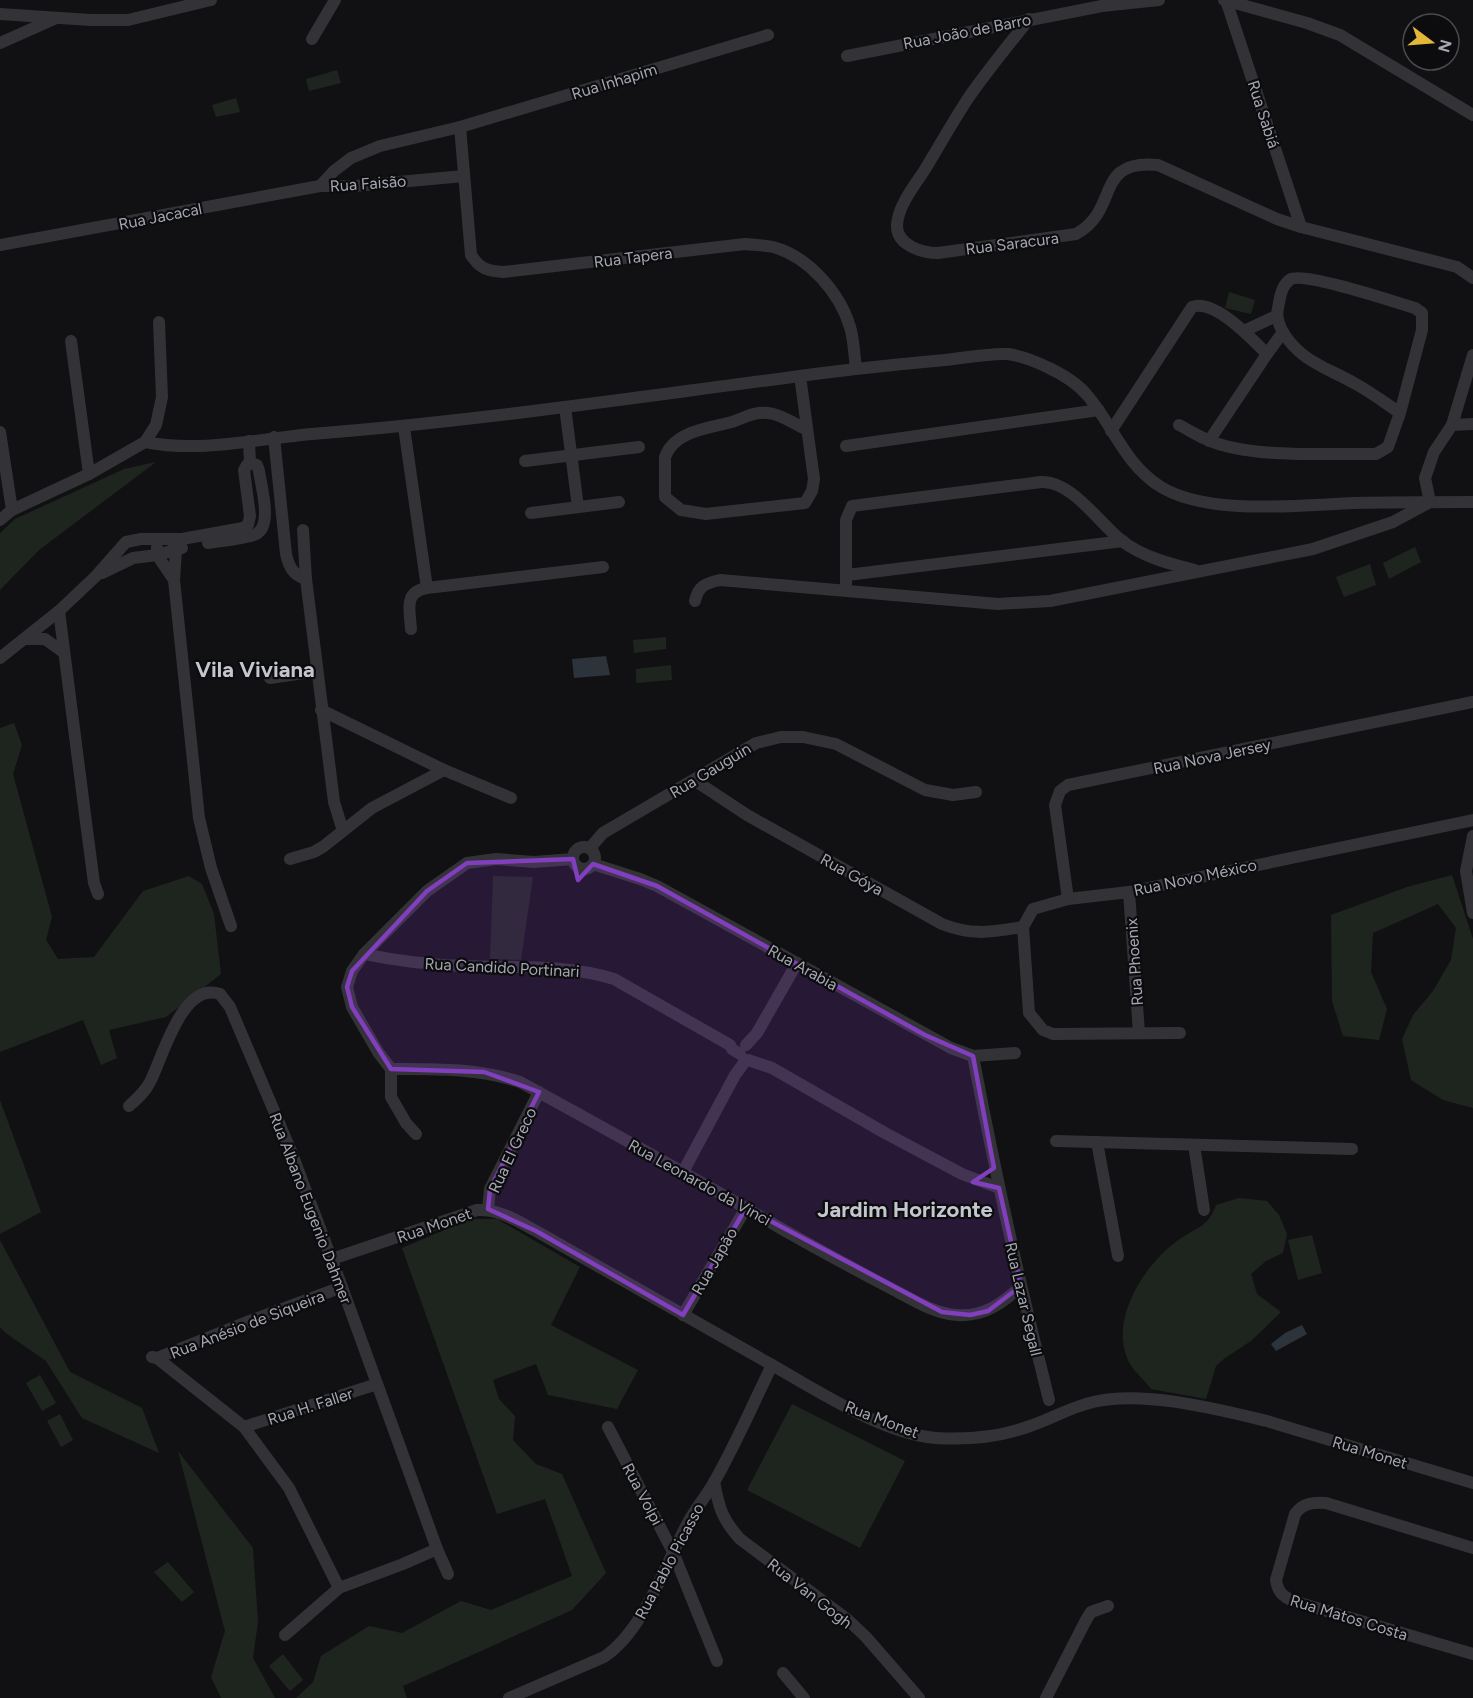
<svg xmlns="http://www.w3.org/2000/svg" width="1473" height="1698" font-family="Figtree,sans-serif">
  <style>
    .green { fill: #1e251f }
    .water { fill: #2c333a }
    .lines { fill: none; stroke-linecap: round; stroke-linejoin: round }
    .minor { stroke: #333337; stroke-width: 12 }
    .marked { fill: #813ebd; fill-opacity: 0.2; stroke: #813ebd; stroke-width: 4.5; stroke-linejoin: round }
    .labels { text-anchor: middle; stroke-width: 4.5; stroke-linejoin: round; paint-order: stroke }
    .street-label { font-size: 16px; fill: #a4a7b2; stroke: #0c0c0e }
    .district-label { font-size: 22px; font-weight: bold; fill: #c4c6cf; stroke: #0c0c0e }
  </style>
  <rect width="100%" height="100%" fill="#111113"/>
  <g class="green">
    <polygon points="337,70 341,83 309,91 306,79"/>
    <polygon points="236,98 240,112 216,117 212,105"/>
    <polygon points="1229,292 1255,300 1251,314 1225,308"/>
    <polygon points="156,462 39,550 0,590 0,533 15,519 124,469"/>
    <polygon points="1415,547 1421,562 1389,579 1383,563"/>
    <polygon points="1370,564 1376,585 1344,597 1336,577"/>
    <polygon points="666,637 666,649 634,653 633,640"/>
    <polygon points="671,665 672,680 636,683 636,669"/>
    <polygon points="14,723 22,745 13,774 52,917 46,940 58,959 94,957 143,891 189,876 202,884 214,914 221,974 166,1017 109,1030 117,1058 101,1065 83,1020 0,1052 0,728"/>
    <polygon points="1452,875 1473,939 1473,1108 1443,1100 1411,1080 1402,1039 1413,1015 1433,991 1451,960 1456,928 1438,904 1373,933 1371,972 1387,1009 1379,1040 1343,1036 1332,1001 1331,915 1407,887"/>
    <polygon points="493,876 533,877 521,960 490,959"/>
    <polygon points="0,1100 41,1212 0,1234"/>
    <path d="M1239 1198 1267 1201 1279 1215 1287 1234 1283 1253 1266 1261 1251 1274 1257 1294 1281 1312 1251 1341 1225 1358 1216 1366 1206 1399 1151 1389C1145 1380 1135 1373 1130 1364 1107 1322 1144 1265 1177 1241 1196 1227 1208 1228 1216 1205Z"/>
    <polygon points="470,1219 497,1219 580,1267 551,1325 638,1370 617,1409 548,1395 536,1364 493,1380 499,1399 515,1416 513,1440 536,1464 562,1474 606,1573 572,1610 403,1686 407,1698 296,1698 313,1682 321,1656 369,1626 402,1633 461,1601 491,1610 572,1576 545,1499 497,1514 402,1248"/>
    <polygon points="1312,1235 1322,1273 1298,1280 1288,1240"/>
    <polygon points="0,1240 70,1372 142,1408 159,1453 82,1418 46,1361 7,1334 0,1327"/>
    <polygon points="40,1375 56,1403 42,1411 26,1383"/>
    <polygon points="792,1404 905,1461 860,1548 747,1490"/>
    <polygon points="60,1414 73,1440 61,1447 47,1421"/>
    <polygon points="178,1451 253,1548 258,1622 253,1658 275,1698 221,1698 211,1677 225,1631"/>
    <polygon points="168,1562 194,1592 182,1602 154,1572"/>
    <polygon points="283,1654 303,1680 290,1691 269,1666"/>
  </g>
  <g class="water">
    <polygon points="606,656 610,675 574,678 572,659"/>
    <polygon points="1302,1325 1307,1334 1276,1351 1271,1344 1285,1333"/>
  </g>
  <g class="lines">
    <g class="minor">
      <polyline points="1224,0 1307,23 1340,35 1473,115"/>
      <polyline points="1226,0 1301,227"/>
      <polyline points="0,14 90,20 128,20 211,0"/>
      <path d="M1029 19C1008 46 986 72 967 100 952 123 938 148 924 171 914 186 898 206 897 225 896 245 922 253 938 253L1076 234C1121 209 1093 159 1158 165L1277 219 1301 227 1457 267 1473 278"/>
      <polyline points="312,39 335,0"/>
      <polyline points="0,43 54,19"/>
      <polyline points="847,56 1102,6 1159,0"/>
      <path d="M460 127 471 255C480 269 488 271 503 272L745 244C754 245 764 245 773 247 808 256 840 293 850 327 854 339 854 355 856 368"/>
      <polyline points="320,186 334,171 351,158 380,146 460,127 768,35"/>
      <polyline points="0,245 320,186 355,186 464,176"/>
      <polyline points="1244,331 1276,316"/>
      <polyline points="71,341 89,474"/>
      <path d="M800 376 814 479 812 491 805 503 706 514 681 510 665 497V457C674 431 709 428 732 422 744 418 755 411 768 413 781 414 794 424 806 429"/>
      <polyline points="565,407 578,507"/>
      <path d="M1179 425C1189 430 1198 436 1208 440 1251 459 1328 453 1376 454L1388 447 1400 413 1422 330V313L1415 308C1395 302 1305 272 1291 279 1281 285 1280 298 1278 308 1274 325 1289 343 1302 354 1318 367 1337 373 1354 383 1371 392 1385 403 1400 413"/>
      <polyline points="1452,425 1473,424"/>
      <polyline points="404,427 427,588 603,567"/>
      <path d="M1111 431 1192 307C1214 298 1252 339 1267 354"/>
      <polyline points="0,432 12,510"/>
      <path d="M274 437 286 554C289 567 293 575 306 579"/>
      <polyline points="1209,441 1267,354 1283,332"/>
      <path d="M145 442C200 453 257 439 312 434 468 422 623 399 778 379 834 371 889 365 945 360 965 358 988 353 1008 354 1021 356 1035 361 1047 367 1062 374 1077 383 1087 395 1113 425 1125 465 1161 487 1209 516 1299 505 1354 503 1394 502 1433 502 1473 502"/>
      <polyline points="846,446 1099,410"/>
      <polyline points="525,461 639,447"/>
      <polyline points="531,513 619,502"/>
      <polyline points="0,520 12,510 89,474 145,442 156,425 162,397 159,322"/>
      <polyline points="303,530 306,579 334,802 343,831"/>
      <polyline points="172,540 176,550 174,580 199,818 211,868 231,926"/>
      <path d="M208 543C220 541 246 539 256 534 273 526 261 486 259 471L257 465 250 463"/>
      <polyline points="157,547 157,555 174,580"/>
      <polyline points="102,573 133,558 157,555 182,548"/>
      <polyline points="847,575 1123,541"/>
      <path d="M846 590V520L852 506 1041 482C1071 480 1099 523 1122 541 1143 557 1170 564 1195 570"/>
      <path d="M695 601C698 586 706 583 720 580L998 604 1050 601 1313 549 1393 522 1430 502 1425 478 1434 452 1452 425 1473 355"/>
      <polyline points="59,611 87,830 94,883 98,894"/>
      <path d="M411 629C410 611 403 592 427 588"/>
      <polyline points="25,639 45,639 63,652"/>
      <polyline points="0,658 59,611 96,576 126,542 141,539 182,539 243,528 248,525 250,516 244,470 247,465 250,463 249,441"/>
      <polyline points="270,678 317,671"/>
      <polyline points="321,710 444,770 511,798"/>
      <path d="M694 780 747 815 942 924C973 936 991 932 1023 927"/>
      <polyline points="1473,836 1466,871 1473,913"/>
      <circle cx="584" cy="858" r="11"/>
      <polyline points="590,848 603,833 756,743 781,737 803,737 836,744 925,790 953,795 976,792"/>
      <polyline points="290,859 314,852 324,846 372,808 444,770"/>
      <polyline points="593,864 640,879 657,886 951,1048 973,1056 1015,1053"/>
      <polyline points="1129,892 1139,1033"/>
      <polyline points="1068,899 1055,805 1060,791 1068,785 1473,702"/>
      <path d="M364 954C397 961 432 965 466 966 515 968 565 964 614 979L730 1045 732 1049 740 1054"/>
      <polyline points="1180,1033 1053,1034 1043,1030 1029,1013 1023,927 1033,909 1068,899 1129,892 1473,820"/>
      <polyline points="746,1045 757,1033 797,963"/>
      <path d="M973 1056C995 1172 1020 1286 1049 1400"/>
      <polyline points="748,1060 772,1068 885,1133 962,1174 999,1188"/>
      <path d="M391 1069C434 1069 478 1068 520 1082 608 1130 696 1179 782 1229 819 1250 856 1270 894 1290 913 1300 935 1314 957 1315 983 1317 1002 1304 1021 1286"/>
      <path d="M129 1106C137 1099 145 1092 150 1082 163 1057 182 981 220 994L230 1007 291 1151 342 1287 437 1549 448 1574"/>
      <polyline points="416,1134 406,1123 391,1097 391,1069 378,1052 352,1007 347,987 352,971 364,954 427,891 467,863 496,859 534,862 573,859"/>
      <polyline points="1056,1141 1352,1149"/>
      <polyline points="1097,1142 1118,1256"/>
      <polyline points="1194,1145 1204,1210"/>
      <polyline points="683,1172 735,1075 746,1060"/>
      <polyline points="488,1209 490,1189 539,1092"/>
      <path d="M332 1259 477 1210C499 1209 516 1220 536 1231 614 1276 693 1320 772 1365 818 1391 883 1434 936 1438 968 1440 1000 1437 1030 1426 1051 1419 1071 1407 1093 1402 1143 1390 1217 1409 1267 1421L1473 1483"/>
      <polyline points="683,1315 746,1208"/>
      <polyline points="152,1357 157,1358 247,1322 342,1287"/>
      <polyline points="157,1358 244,1427 289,1488 339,1588"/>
      <polyline points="244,1427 377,1384"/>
      <polyline points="608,1427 673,1552 717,1661"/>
      <path d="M714 1482C719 1508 722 1519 740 1539L847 1619 866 1637 919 1698"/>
      <path d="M1473 1548 1326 1503C1313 1502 1303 1503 1295 1514L1276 1580C1278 1592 1282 1596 1293 1601L1473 1654"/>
      <polyline points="285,1635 339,1588 403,1564 437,1549"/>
      <polyline points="783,1673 804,1698"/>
      <path d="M509 1698 604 1657C645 1630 666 1561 690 1519 697 1507 706 1496 713 1484 735 1446 753 1404 772 1365"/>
      <polyline points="1046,1698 1086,1620 1091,1612 1108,1606"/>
    </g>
  </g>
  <path class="marked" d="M573 859 578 880 593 864 657 886 925 1035 973 1056 994 1168 973 1182 999 1188 1021 1286 988 1311 970 1315 942 1312 746 1208 683 1315 536 1231 488 1209 490 1189 539 1092 484 1072 391 1069 352 1007 347 987 352 971 427 891 467 863Z"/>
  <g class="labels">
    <g class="street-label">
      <text transform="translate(967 31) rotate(-11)" y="6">Rua João de Barro</text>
      <text transform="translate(614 81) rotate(-17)" y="6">Rua Inhapim</text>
      <text transform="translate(1264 114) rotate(72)" y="6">Rua Sabiá</text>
      <text transform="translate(368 183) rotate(-4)" y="6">Rua Faisão</text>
      <text transform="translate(160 216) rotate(-11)" y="6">Rua Jacacal</text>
      <text transform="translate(1012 243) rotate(-7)" y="6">Rua Saracura</text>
      <text transform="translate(633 257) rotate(-7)" y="6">Rua Tapera</text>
      <text transform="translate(1212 756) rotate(-12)" y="6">Rua Nova Jersey</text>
      <text transform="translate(710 770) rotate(-31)" y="6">Rua Gauguin</text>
      <text transform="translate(852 874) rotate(29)" y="6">Rua Góya</text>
      <text transform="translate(1195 877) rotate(-12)" y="6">Rua Novo México</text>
      <text transform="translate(1134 962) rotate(-94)" y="6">Rua Phoenix</text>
      <text transform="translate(502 967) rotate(3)" y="6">Rua Candido Portinari</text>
      <text transform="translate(803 967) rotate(29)" y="6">Rua Arabia</text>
      <text transform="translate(512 1150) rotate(-65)" y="6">Rua El Greco</text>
      <text transform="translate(700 1182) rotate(29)" y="6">Rua Leonardo da Vinci</text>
      <text transform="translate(311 1208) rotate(69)" y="6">Rua Albano Eugenio Dahmer</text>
      <text transform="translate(434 1225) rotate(-19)" y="6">Rua Monet</text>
      <text transform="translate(714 1261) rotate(-60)" y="6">Rua Japão</text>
      <text transform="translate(1024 1299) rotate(77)" y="6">Rua Lazar Segall</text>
      <text transform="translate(247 1324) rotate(-21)" y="6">Rua Anésio de Siqueira</text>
      <text transform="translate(310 1406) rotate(-18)" y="6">Rua H. Faller</text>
      <text transform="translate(882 1419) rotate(21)" y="6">Rua Monet</text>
      <text transform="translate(1370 1452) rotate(17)" y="6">Rua Monet</text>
      <text transform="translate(643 1494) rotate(62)" y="6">Rua Volpi</text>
      <text transform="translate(669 1561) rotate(-62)" y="6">Rua Pablo Picasso</text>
      <text transform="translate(810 1593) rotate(38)" y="6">Rua Van Gogh</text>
      <text transform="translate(1349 1617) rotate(17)" y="6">Rua Matos Costa</text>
    </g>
    <g class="district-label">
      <text x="255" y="677">Vila Viviana</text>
      <text x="905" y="1217">Jardim Horizonte</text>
    </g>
  </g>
  <g transform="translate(1431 42) rotate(106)"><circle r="28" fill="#0c0c0e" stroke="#494a50" stroke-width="1.5"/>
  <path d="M0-4.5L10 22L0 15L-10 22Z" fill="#e2b73a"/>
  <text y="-9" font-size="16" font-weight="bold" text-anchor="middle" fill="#a4a7b2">N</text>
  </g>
</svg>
